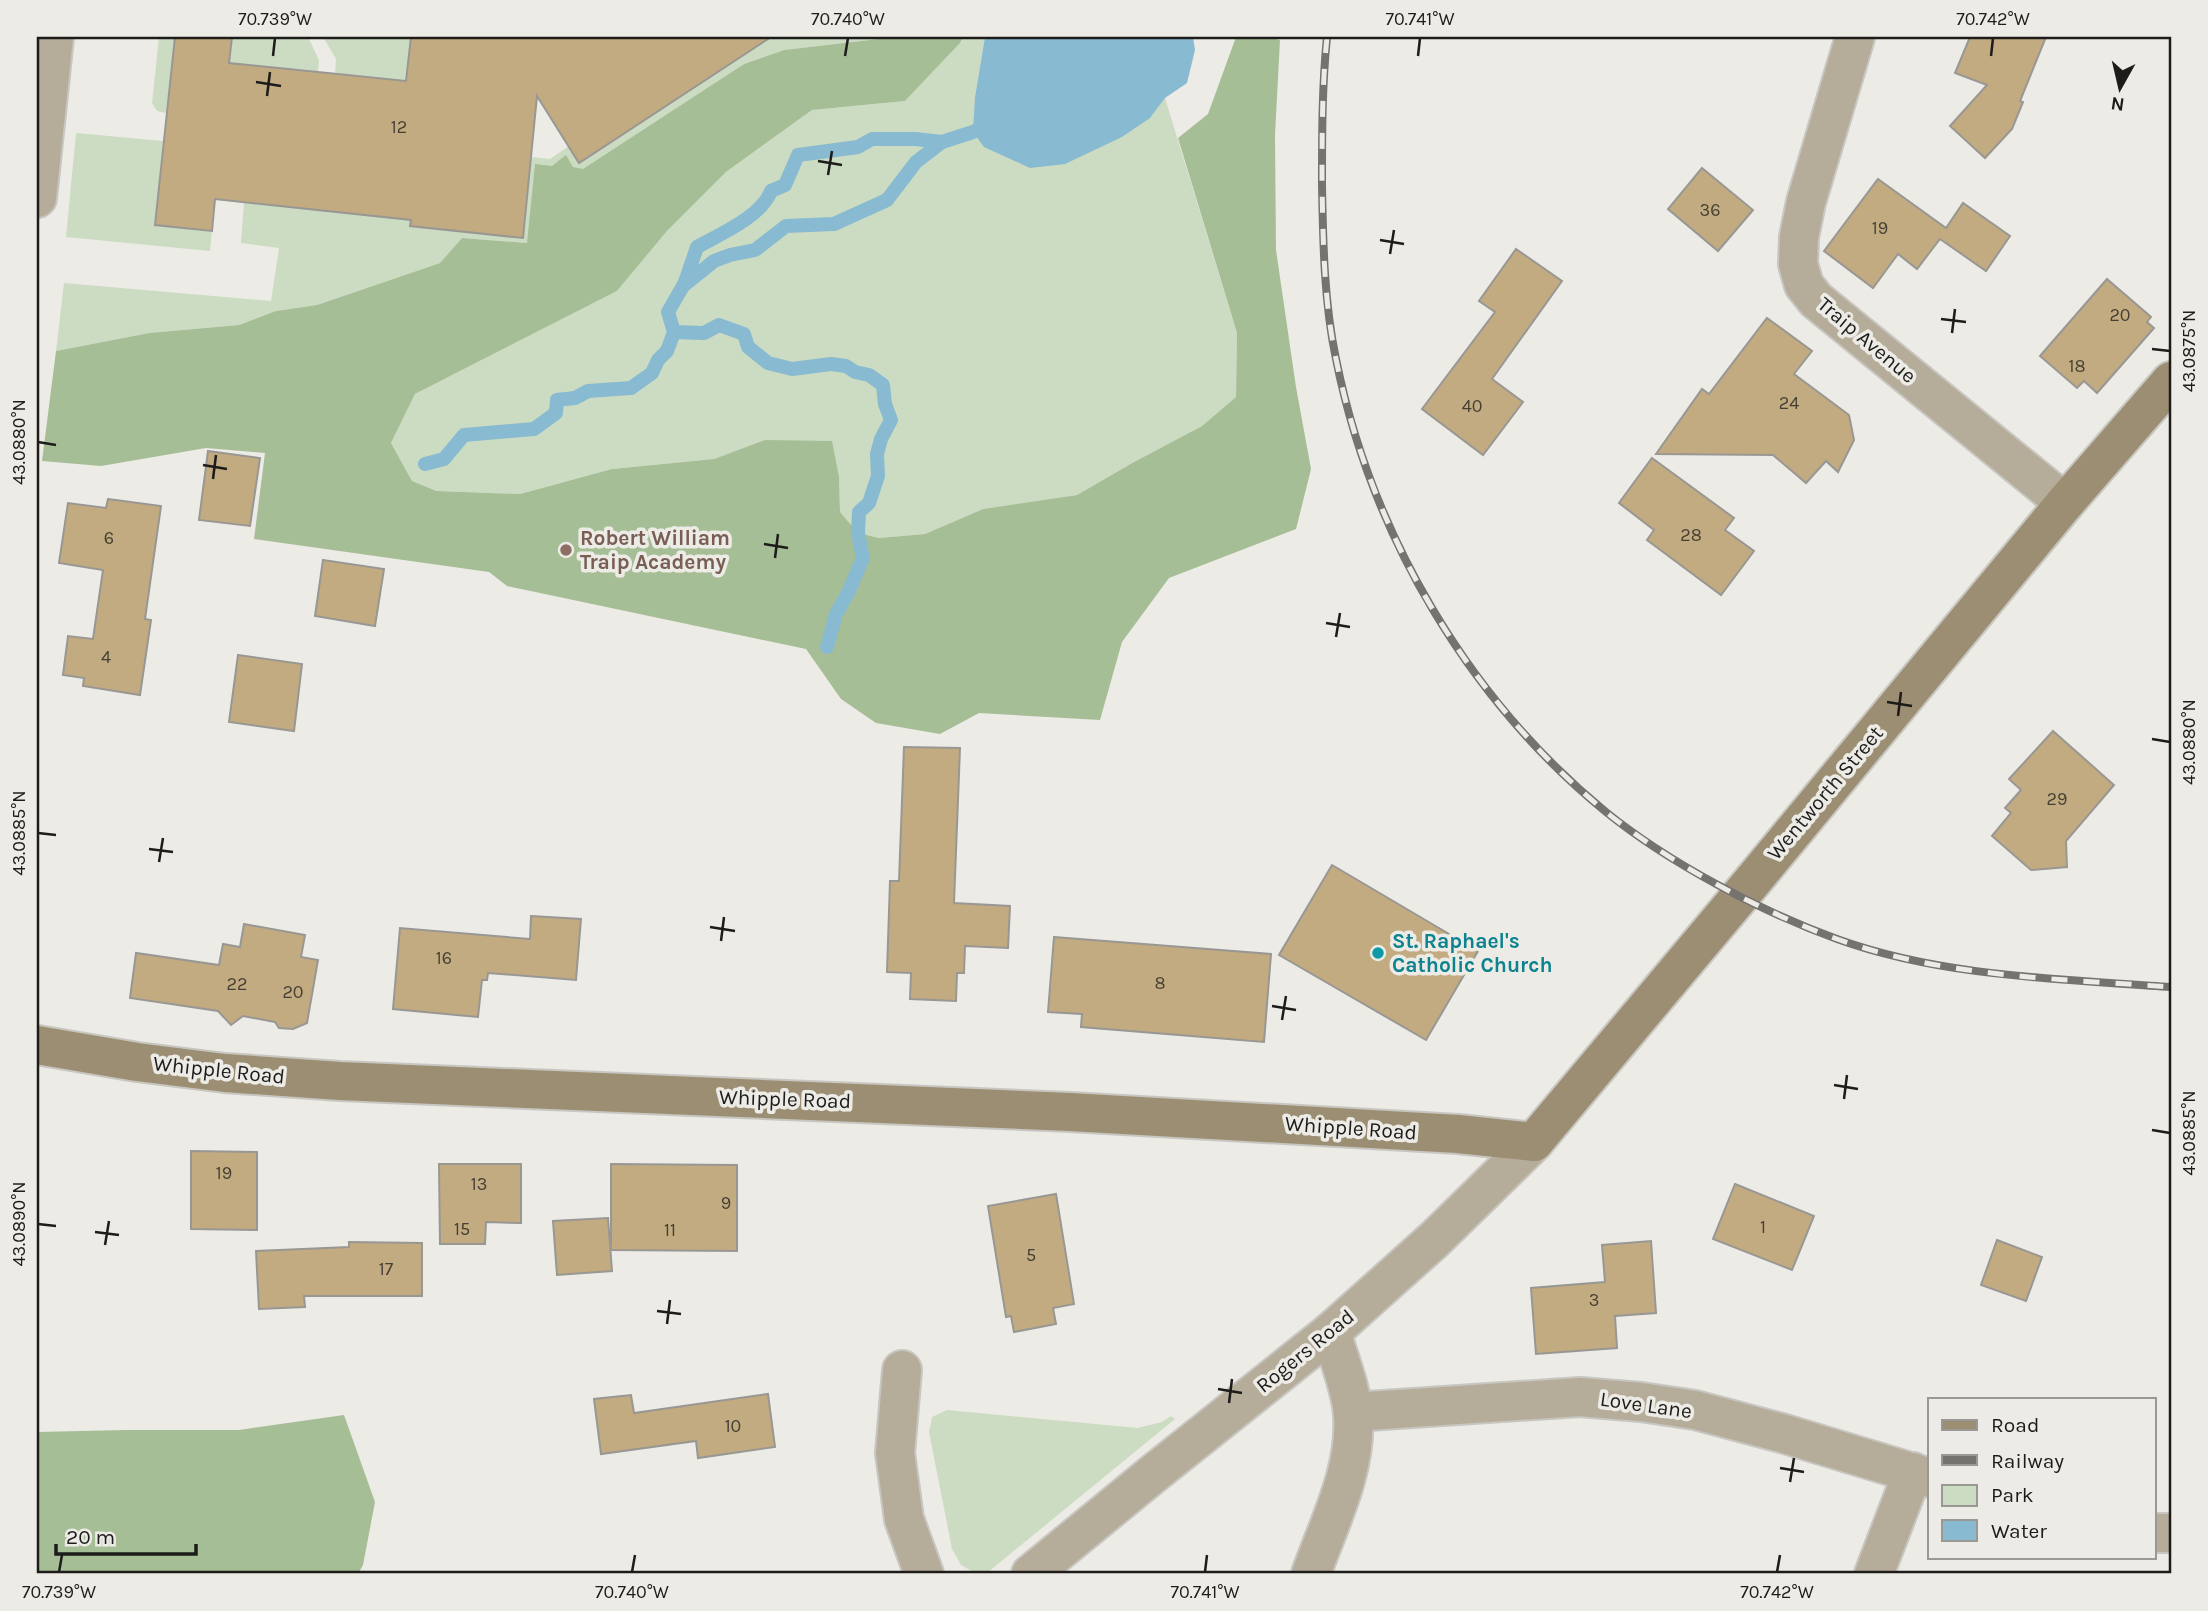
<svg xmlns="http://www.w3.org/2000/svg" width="2208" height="1611" font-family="Karla,sans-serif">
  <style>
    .green { fill: #ccdcc2 }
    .forest { fill: #a6be95 }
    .water { fill: #88bad1 }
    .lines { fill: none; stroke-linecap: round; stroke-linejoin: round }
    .stream { stroke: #88bad1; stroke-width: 14 }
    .building { fill: #c3ab81; stroke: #999793; stroke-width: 2 }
    .minor-casing { stroke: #c8c6c1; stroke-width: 42 }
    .tertiary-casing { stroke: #c8c6c1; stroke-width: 42 }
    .secondary-casing { stroke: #c8c6c1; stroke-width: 42 }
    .minor { stroke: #b6ac9a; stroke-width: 38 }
    .tertiary { stroke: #b6ac9a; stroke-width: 38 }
    .secondary { stroke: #9c8e72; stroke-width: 38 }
    .rail-casing { stroke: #757370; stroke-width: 8 }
    .rail { stroke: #edebe6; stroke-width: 5; stroke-dasharray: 16; stroke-linecap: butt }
    .ticks { fill: none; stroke: #1d1c1a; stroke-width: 2.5 }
    .education-dot { fill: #8d6e63; stroke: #edebe6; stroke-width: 2.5 }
    .culture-dot { fill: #0f9aa8; stroke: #edebe6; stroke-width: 2.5 }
    .labels { text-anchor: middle; stroke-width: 7; stroke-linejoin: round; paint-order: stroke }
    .number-label { font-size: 18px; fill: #464034 }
    .street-label { font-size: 21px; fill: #1d1c1a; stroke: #edebe6 }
    .education-label { font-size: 21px; font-weight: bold; fill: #785e54; stroke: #edebe6; text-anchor: start }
    .culture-label { font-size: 21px; font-weight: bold; fill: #0d838f; stroke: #edebe6; text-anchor: start }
    .neatline { fill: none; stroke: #1d1c1a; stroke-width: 2.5 }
    .ticks-label { font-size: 18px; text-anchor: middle; fill: #1d1c1a }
  </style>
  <rect width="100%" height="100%" fill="#edebe6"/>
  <g class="green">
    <polygon points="159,37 175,37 166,113 157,111 152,103"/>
    <polygon points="232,37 308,37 319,60 318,72 229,63"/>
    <polygon points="323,37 409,37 411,40 406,81 335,74 336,59"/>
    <polygon points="730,37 881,37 878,39 784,50 744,64 583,170 573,167 527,243 462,238 440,263 317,305 276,311 239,325 149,333 56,351 64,283 271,301 279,248 241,243 244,202 411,220 410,225 531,157 550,159 569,146 580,163 742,56"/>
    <polygon points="963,37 985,37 975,97 1150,118 1165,98 1237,333 1236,397 1202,426 1134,462 1077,495 983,509 925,534 879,538 858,533 840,512 839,477 765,440 714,459 612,469 520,494 438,491 412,481 391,443 415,394 617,291 667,231 726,172 812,110 905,101 960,43"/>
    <polygon points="76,133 163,141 155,225 212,231 210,251 66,237"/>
    <polygon points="947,1410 1138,1428 1162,1422 1171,1416 1175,1419 987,1573 977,1574 961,1565 952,1549 929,1432 932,1417"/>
  </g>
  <g class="forest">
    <polygon points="881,37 963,37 960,43 905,101 812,110 726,172 667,231 617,291 415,394 391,443 412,481 437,491 520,494 612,469 714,459 765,440 832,441 839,477 840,512 858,533 879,538 925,534 983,509 1077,495 1134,462 1202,426 1236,397 1237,333 1178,138 1208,114 1236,37 1267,37 1280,40 1275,135 1276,250 1296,387 1311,469 1296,529 1169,578 1122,642 1100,720 979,713 940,734 876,723 841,699 806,649 507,586 489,572 254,539 265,453 206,448 101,466 42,461 56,351 149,333 239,325 276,311 317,305 440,263 462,238 527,243 535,164 552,166 566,155 573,167 583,169 744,64 784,50 878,39"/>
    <polygon points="344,1415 375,1502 363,1565 358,1574 37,1574 37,1432 125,1430 239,1430"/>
  </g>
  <polygon class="water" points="985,37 1193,37 1195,50 1187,83 1165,98 1150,118 1122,137 1065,164 1030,168 984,147 973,132 975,97"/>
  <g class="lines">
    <g class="stream">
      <path d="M684 285 697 247C720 234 761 217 771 191L785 185 798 155 858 147 872 139H915L942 142"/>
      <polyline points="674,332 704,333 719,325 744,334 748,347 768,363 792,369 831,364 846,366 855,372 869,375 883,385 885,404 891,420 881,439 877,454 878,476 869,503 859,512 858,533 863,558 848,593 836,614 827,647"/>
      <polyline points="425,464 444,459 464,435 534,429 556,413 557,400 575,398 588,391 631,388 652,373 658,360 667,351 674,332 668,312 683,286 714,261 730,255 755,250 786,226 834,224 887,200 916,162 942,142 973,132 987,124"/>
    </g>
  </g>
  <g class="building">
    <polygon points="175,37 232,37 229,63 406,81 411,37 771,37 579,163 537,96 523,238 410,226 411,220 215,199 212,231 155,225"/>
    <polygon points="1970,37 2046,37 2020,101 2023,102 2012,129 1985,158 1950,126 1987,85 1955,73"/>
    <polygon points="1702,168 1753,210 1718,251 1668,209"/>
    <polygon points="1878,179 1946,228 1963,203 2010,236 1986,271 1940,239 1917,269 1898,254 1873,288 1824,251"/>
    <polygon points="1516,249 1562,281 1492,379 1523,402 1483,455 1422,409 1495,312 1479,301"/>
    <polygon points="2107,279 2151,317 2147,322 2154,328 2097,393 2084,381 2077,388 2040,356"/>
    <polygon points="1767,318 1812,351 1794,374 1849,415 1854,440 1838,472 1826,461 1806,483 1773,455 1656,454 1702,389 1709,394"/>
    <polygon points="208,451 260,458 250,526 199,520"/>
    <polygon points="1652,458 1734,518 1725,530 1754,551 1721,595 1647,540 1654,530 1619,503"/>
    <polygon points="108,499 161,506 145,619 151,620 140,695 83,686 84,678 63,675 68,636 93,639 103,570 59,563 68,503 106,508"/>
    <polygon points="323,560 384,569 375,626 315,616"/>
    <polygon points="238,655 302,664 294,731 229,722"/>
    <polygon points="2053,731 2114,785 2066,841 2067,867 2031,870 1992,836 2011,813 2005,808 2021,790 2009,779"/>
    <polygon points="904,747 960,748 954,903 1010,906 1008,948 965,946 964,973 957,973 956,1001 910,999 911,973 887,972 890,881 899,881"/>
    <polygon points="1332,865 1478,951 1426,1040 1279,955"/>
    <polygon points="531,916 581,919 576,980 488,973 487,980 482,980 478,1017 393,1009 400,928 530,939"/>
    <polygon points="244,924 305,935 301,957 318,960 307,1023 293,1029 279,1028 275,1022 243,1016 231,1025 218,1011 130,998 136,953 219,965 223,944 240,947"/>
    <polygon points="1054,937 1271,954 1264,1042 1081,1027 1082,1014 1048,1012"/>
    <polygon points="191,1151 257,1152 257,1230 191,1229"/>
    <polygon points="439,1164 521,1164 521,1223 486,1222 485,1244 440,1244"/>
    <polygon points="611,1164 737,1165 737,1251 611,1250"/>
    <polygon points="1735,1184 1814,1216 1792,1270 1713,1239"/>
    <polygon points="1056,1194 1074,1304 1053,1308 1056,1324 1014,1332 1011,1316 1006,1317 988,1206"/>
    <polygon points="608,1218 612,1271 557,1275 553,1221"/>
    <polygon points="1997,1240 2042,1257 2026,1301 1981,1285"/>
    <polygon points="1651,1241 1656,1313 1615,1316 1617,1348 1536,1354 1531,1288 1605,1282 1602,1245"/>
    <polygon points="349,1242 422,1243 422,1296 304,1296 305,1307 259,1309 256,1251 349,1247"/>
    <polygon points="768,1394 775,1447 698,1458 696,1441 601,1454 594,1399 631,1395 634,1413"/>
  </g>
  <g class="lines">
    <g class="minor-casing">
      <g id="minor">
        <polyline points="1855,37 1806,202 1799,237 1798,264 1804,285 1816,300 2065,503"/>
        <polyline points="37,198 54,37"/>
        <polyline points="902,1370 895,1453 904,1519 924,1574"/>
        <polyline points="1353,1412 1580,1397 1641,1402 1695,1410 1785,1434 1930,1478"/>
        <polyline points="2154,1533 2171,1533"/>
        <path d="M1311 1574C1329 1523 1357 1470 1353 1415 1352 1391 1338 1356 1331 1332"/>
        <polyline points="1874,1574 1913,1472"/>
      </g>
    </g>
    <g class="tertiary-casing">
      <polyline id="tertiary" points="1031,1574 1153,1474 1331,1332 1435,1239 1534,1142"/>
    </g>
    <g class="secondary-casing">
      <polyline id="secondary" points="37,1045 137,1062 225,1073 340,1081 1070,1112 1458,1134 1534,1142 1756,877 2065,503 2171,381"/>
    </g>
    <use href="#minor" class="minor"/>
    <use href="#tertiary" class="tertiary"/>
    <use href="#secondary" class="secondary"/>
    <g class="rail-casing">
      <path id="rail" d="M1327 37C1322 86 1322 135 1322 184 1323 242 1324 302 1336 359 1371 534 1468 699 1606 812 1669 863 1762 912 1837 939 1942 977 2061 979 2171 987"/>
    </g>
    <use href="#rail" class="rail"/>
  </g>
  <path class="ticks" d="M273 56 275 38M845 56 848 38M1418 56 1420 38M1991 56 1993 38M256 82 281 86M267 96 270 72M818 161 842 165M828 175 832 151M1380 240 1404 244M1390 254 1394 230M1941 319 1966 322M1952 333 1955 309M2152 349 2170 351M38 442 56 445M203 465 227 469M213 479 216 455M764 544 788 548M775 558 778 534M1326 623 1350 627M1336 637 1340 613M1887 702 1912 706M1898 716 1901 692M2152 739 2170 742M38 833 56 835M149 849 173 852M159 862 163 838M710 927 735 931M721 941 724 917M1272 1006 1296 1010M1282 1020 1286 996M1834 1085 1858 1089M1844 1099 1847 1075M2152 1130 2170 1133M38 1224 56 1226M95 1232 119 1235M105 1245 109 1221M657 1311 681 1314M667 1324 670 1300M1218 1389 1242 1393M1229 1403 1232 1379M1780 1468 1804 1472M1790 1482 1794 1458M59 1572 62 1555M632 1572 635 1555M1205 1572 1207 1555M1777 1572 1780 1555"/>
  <circle class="education-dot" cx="566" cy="550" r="7"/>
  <circle class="culture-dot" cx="1378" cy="953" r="7"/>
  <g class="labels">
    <g class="number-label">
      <text x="399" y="133">12</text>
      <text x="1710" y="216">36</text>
      <text x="1880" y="234">19</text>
      <text x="2120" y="321">20</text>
      <text x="2077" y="372">18</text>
      <text x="1789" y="409">24</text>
      <text x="1472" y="412">40</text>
      <text x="1691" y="541">28</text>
      <text x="109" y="544">6</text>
      <text x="106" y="663">4</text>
      <text x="2057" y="805">29</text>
      <text x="444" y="964">16</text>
      <text x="1160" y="989">8</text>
      <text x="237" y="990">22</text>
      <text x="293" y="998">20</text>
      <text x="224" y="1179">19</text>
      <text x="479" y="1190">13</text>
      <text x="726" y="1209">9</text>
      <text x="1763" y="1233">1</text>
      <text x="462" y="1235">15</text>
      <text x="670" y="1236">11</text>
      <text x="1031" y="1261">5</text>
      <text x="386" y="1275">17</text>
      <text x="1594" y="1306">3</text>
      <text x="733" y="1432">10</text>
    </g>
    <g class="street-label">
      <text transform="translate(1867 340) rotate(40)" y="7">Traip Avenue</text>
      <text transform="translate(1825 793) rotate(-50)" y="7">Wentworth Street</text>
      <text transform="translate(219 1070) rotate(6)" y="7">Whipple Road</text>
      <text transform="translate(785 1099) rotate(2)" y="7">Whipple Road</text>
      <text transform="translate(1351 1128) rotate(4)" y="7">Whipple Road</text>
      <text transform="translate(1305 1351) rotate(-39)" y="7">Rogers Road</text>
      <text transform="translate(1646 1405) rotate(8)" y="7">Love Lane</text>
    </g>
    <g class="education-label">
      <text x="580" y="545">Robert William<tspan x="580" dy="24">Traip Academy</tspan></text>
    </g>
    <g class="culture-label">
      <text x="1392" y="948">St. Raphael's<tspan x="1392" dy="24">Catholic Church</tspan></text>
    </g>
  </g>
  <rect width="2208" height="1611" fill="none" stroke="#edebe6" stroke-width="77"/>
  <rect x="1928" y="1398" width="228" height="161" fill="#edebe6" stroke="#9a9894" stroke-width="2"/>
  <rect x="1942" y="1420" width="35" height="10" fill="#9c8e72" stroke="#9a9894" stroke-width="2"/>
  <text x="1991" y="1432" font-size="21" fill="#1d1c1a">Road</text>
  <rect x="1942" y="1455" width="35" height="10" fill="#757370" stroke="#9a9894" stroke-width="2"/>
  <text x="1991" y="1468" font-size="21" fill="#1d1c1a">Railway</text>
  <rect x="1942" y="1485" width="35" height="21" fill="#ccdcc2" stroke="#9a9894" stroke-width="2"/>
  <text x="1991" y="1502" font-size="21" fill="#1d1c1a">Park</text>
  <rect x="1942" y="1520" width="35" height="21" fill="#88bad1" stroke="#9a9894" stroke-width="2"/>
  <text x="1991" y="1538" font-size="21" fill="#1d1c1a">Water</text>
  <g transform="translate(2120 88) rotate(188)" stroke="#edebe6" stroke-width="5" paint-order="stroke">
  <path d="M0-5L12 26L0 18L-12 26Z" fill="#1d1c1a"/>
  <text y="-10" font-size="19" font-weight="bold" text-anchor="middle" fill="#1d1c1a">N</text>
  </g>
  <path d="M56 1544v10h140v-10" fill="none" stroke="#1d1c1a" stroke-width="3.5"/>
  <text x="66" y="1544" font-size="21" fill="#1d1c1a" stroke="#edebe6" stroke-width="5" paint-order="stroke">20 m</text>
  <rect x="38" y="38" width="2132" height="1534" class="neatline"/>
  <g class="ticks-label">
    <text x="275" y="25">70.739°W</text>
    <text x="848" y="25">70.740°W</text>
    <text x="1420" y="25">70.741°W</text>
    <text x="1993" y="25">70.742°W</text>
    <text transform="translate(2189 351) rotate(-90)" y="6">43.0875°N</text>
    <text transform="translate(19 442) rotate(-90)" y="6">43.0880°N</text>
    <text transform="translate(2189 742) rotate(-90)" y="6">43.0880°N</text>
    <text transform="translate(19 833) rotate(-90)" y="6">43.0885°N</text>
    <text transform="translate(2189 1133) rotate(-90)" y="6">43.0885°N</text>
    <text transform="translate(19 1224) rotate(-90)" y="6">43.0890°N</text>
    <text x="59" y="1598">70.739°W</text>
    <text x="632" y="1598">70.740°W</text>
    <text x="1205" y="1598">70.741°W</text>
    <text x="1777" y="1598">70.742°W</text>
  </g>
</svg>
